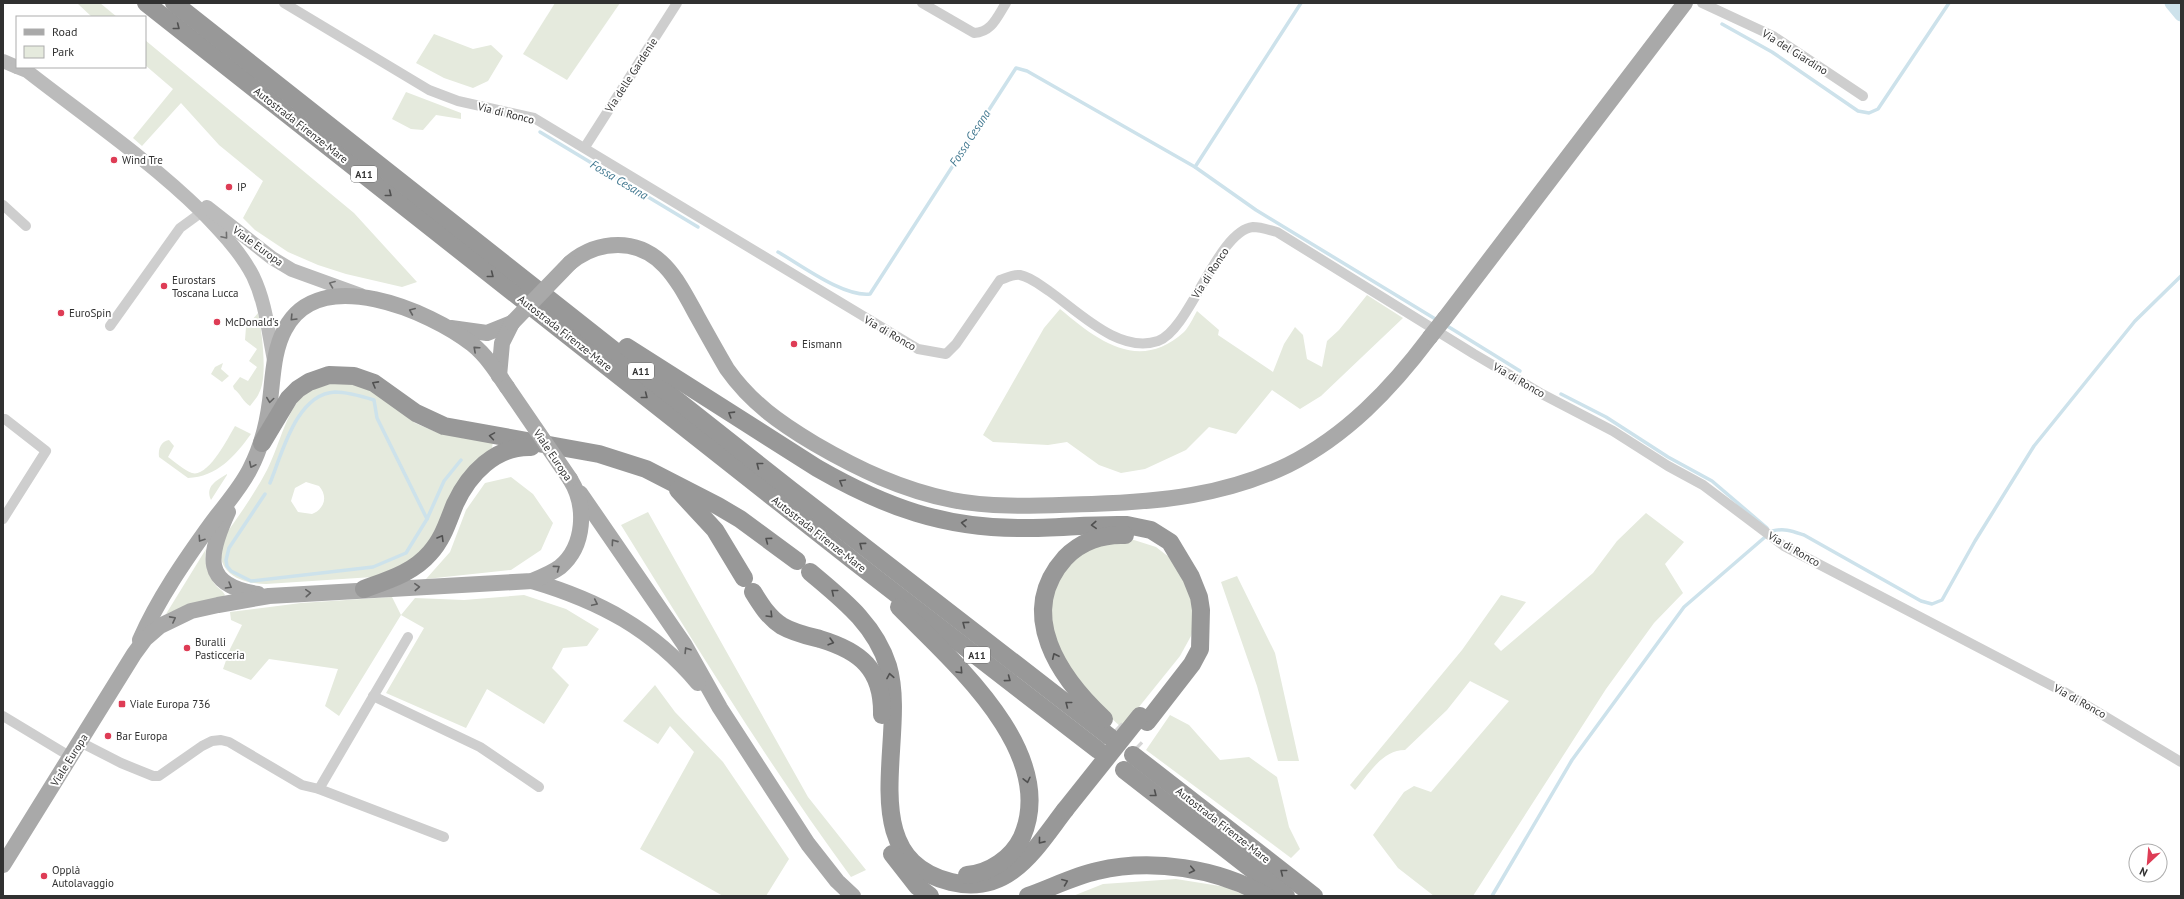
<svg xmlns="http://www.w3.org/2000/svg" width="2184" height="899" font-family="'PT Sans',sans-serif">
  <style>
    .green { fill: #e5eadd; fill-rule: evenodd }
    .lines { fill: none; stroke-linecap: round; stroke-linejoin: round }
    .stream { stroke: #cde2eb; stroke-width: 3.5 }
    .canal { stroke: #cde2eb; stroke-width: 13 }
    .highway-tunnel { stroke: #d6d6d6; stroke-width: 18; stroke-dasharray: 18 9; stroke-linecap: butt }
    .street { stroke: #cecece; stroke-width: 10 }
    .secondary { stroke: #bbb; stroke-width: 14 }
    .primary { stroke: #a9a9a9; stroke-width: 16 }
    .highway { stroke: #989898; stroke-width: 18 }
    .primary-bridge { stroke: #a9a9a9; stroke-width: 16 }
    .highway-bridge { stroke: #989898; stroke-width: 18 }
    .oneway { stroke: #505050 }
    .oneway2 { stroke: #6f6f6f }
    .oneway3 { stroke: #616161 }
    .poi-dot { fill: #de3c55; stroke: #fff; stroke-width: 1.5 }
    .labels { text-anchor: middle; stroke-width: 4; stroke-linejoin: round; paint-order: stroke }
    .shield { fill: #fff; stroke: #6f6f6f; stroke-width: 1 }
    .shield-label { font-size: 10px; font-weight: bold; fill: #313131 }
    .street-label { font-size: 11px; fill: #313131; stroke: #fff }
    .poi-label { font-size: 11px; fill: #313131; stroke: #fff; text-anchor: start }
    .water-label { font-size: 12px; font-style: italic; fill: #417890; stroke: #fff }
  </style>
  <rect width="100%" height="100%" fill="#fff"/>
  <g class="green">
    <polygon points="77,3 100,3 117,17 92,17"/>
    <polygon points="555,3 620,3 567,80 523,54"/>
    <polygon points="434,34 473,49 491,45 503,56 488,81 473,88 444,78 416,63"/>
    <polygon points="145,40 354,213 417,282 402,287 346,274 318,265 288,252 255,230 243,218 263,181 219,145 181,103 142,146 133,138 173,89 145,65"/>
    <polygon points="406,92 461,113 461,119 436,115 423,130 411,129 392,119"/>
    <path d="M1367 295 1403 318 1321 396 1300 409 1272 390 1236 434 1209 427 1186 450 1145 469 1121 473 1099 465 1067 442 1048 445 993 442 983 435 1044 328 1060 309C1097 340 1139 373 1184 332 1189 327 1193 318 1197 311L1219 330 1218 335 1273 372 1284 344 1295 327 1303 335 1307 359 1322 367 1327 341 1339 330Z"/>
    <path d="M258 313C262 331 268 378 259 393 257 398 253 402 250 406 243 402 241 394 234 389L233 386 240 377 248 381 257 367 249 361 257 349 245 340 246 327Z"/>
    <polygon points="223,363 221,369 229,376 222,382 211,374 215,367"/>
    <path d="M347 381 379 393 415 423 436 432 493 442 492 448 479 458 443 523 413 562 373 577 266 584C243 584 216 574 221 545 222 538 229 530 233 524 245 507 257 489 267 470 278 449 285 416 300 399 313 386 331 383 347 381ZM306 482 319 486C328 496 325 509 312 514L298 512 291 501 295 488Z"/>
    <path d="M235 426 251 434C235 456 217 477 188 478L159 457C158 449 161 441 169 440L174 446 168 457C175 462 184 470 192 473 208 478 228 438 235 426Z"/>
    <path d="M227 474V475L211 500C205 486 216 481 227 474Z"/>
    <polygon points="511,477 533,494 553,523 541,550 511,570 426,579 450,552 466,510 485,483"/>
    <path d="M648 512 808 797 866 870 851 877C768 764 695 644 621 525Z"/>
    <path d="M1646 513 1684 542 1665 564 1683 593 1654 623 1606 689 1473 896H1434L1398 868 1373 835 1404 792 1414 786 1431 792 1509 701 1470 681 1447 710 1405 750C1382 750 1369 774 1355 790L1350 785 1462 650 1501 595 1526 602 1494 644 1501 651 1593 573 1617 541Z"/>
    <polygon points="1122,539 1134,540 1156,547 1174,561 1191,591 1194,625 1191,636 1180,656 1122,728 1083,692 1051,633 1052,588 1079,552"/>
    <path d="M206 549C204 561 207 573 214 583 217 588 222 589 225 595L223 597 181 608 166 614Z"/>
    <polygon points="1237,576 1275,653 1299,761 1278,761 1257,686 1221,582"/>
    <polygon points="524,595 566,609 599,629 587,646 563,648 552,668 569,685 544,724 487,689 466,728 386,693 424,628 401,615 339,716 325,706 338,669 269,659 251,680 223,669 230,649 242,625 231,620 230,612 301,603 392,597 401,615 415,598 464,600"/>
    <polygon points="655,685 675,712 723,762 789,859 766,896 723,896 640,849 694,752 670,726 658,744 623,721"/>
    <polygon points="1170,715 1189,725 1220,760 1249,757 1277,777 1289,827 1300,849 1291,858 1146,750"/>
    <polygon points="1176,879 1226,887 1246,896 1073,896 1103,884"/>
  </g>
  <g class="lines">
    <g class="stream">
      <polyline points="1722,24 1772,52 1858,111 1869,113 1878,109 1949,3"/>
      <polyline points="540,132 698,227"/>
      <polyline points="1195,167 1301,3"/>
      <path d="M778 252C801 265 843 297 870 294L1016 68 1027 71 1195 167 1256 210 1437 320"/>
      <polyline points="1444,324 1520,371"/>
      <polyline points="1561,394 1606,417 1668,457 1712,481 1767,528"/>
      <path d="M270 483C282 454 296 394 335 392 348 392 361 396 374 400L377 418 427 519"/>
      <polyline points="265,494 229,548 226,560 227,566 231,571 251,581 373,567 406,553 427,519 444,481 461,460"/>
      <path d="M1492 896 1572 760 1684 607 1772 531C1785 528 1792 531 1804 535L1921 601 1932 604 1942 600 1975 541 2034 446 2135 321 2181 276"/>
    </g>
    <polyline class="canal" points="2171,3 2181,15"/>
    <polyline class="highway-tunnel" points="1115,729 1137,750"/>
    <g class="street">
      <path d="M284 3 429 90 458 101 534 118 918 349 946 354 956 344 1000 280C1006 278 1013 274 1020 275 1031 277 1041 286 1049 291 1079 312 1119 354 1158 341 1190 330 1217 231 1253 227 1261 227 1269 230 1277 232L1474 354 1542 394 1613 431 1668 466 1703 485 1784 546 2066 693 2181 762"/>
      <path d="M922 3 974 33C992 32 997 17 1006 3"/>
      <polyline points="1702,3 1773,36 1863,96"/>
      <polyline points="585,147 677,3"/>
      <polyline points="3,205 26,226"/>
      <polyline points="110,326 180,228 202,212"/>
      <polyline points="3,519 46,451 5,419"/>
      <polyline points="373,696 480,747 539,787"/>
      <polyline points="3,716 71,757"/>
      <polyline points="80,742 121,763 153,776 159,776 202,746 212,741 221,740 229,742 302,785 319,789 444,837"/>
      <polyline points="319,789 408,637"/>
    </g>
    <g class="secondary">
      <polyline points="3,61 17,67"/>
      <path d="M17 67 27 71C86 117 149 160 202 212 221 232 240 251 253 276 266 303 268 331 274 360"/>
      <polyline points="207,207 272,258 292,270 361,295"/>
    </g>
    <g class="primary">
      <path d="M570 263C583 252 600 245 618 245 661 245 679 283 697 316 707 334 717 352 727 369 751 403 780 423 815 444 858 469 902 490 952 500 998 509 1046 505 1092 504 1160 502 1226 495 1288 465 1346 436 1391 389 1430 337"/>
      <polyline points="1445,318 1685,3"/>
      <polyline points="451,328 487,333 512,323"/>
      <polyline points="499,376 502,343 512,323"/>
      <polyline points="580,493 684,644 720,708 808,844 837,881 853,896"/>
      <path d="M228 512C208 555 201 585 258 594"/>
      <path d="M532 581C600 601 652 629 698 683"/>
      <path d="M140 640C158 599 185 560 211 524 224 506 240 489 250 469 261 448 267 425 270 401 273 378 273 351 285 329 319 263 430 311 472 344 486 355 497 372 507 387"/>
      <path d="M3 865 134 654 145 639 160 626 191 611 218 605 269 596 532 581C542 577 552 573 560 567 585 546 587 506 570 479"/>
    </g>
    <g class="highway">
      <polyline points="146,3 855,562 1098,750"/>
      <polyline points="174,3 791,490 1110,737"/>
      <path d="M627 347 817 468C885 507 945 529 1024 528 1059 528 1093 524 1127 525L1151 530 1170 542 1191 577 1199 597 1201 610 1200 649 1192 664 1147 722"/>
      <polyline points="262,443 289,398 298,389 309,382 329,375 354,376 374,383 416,413 444,426 599,454 646,469 718,506 740,519 797,561"/>
      <polyline points="678,490 715,530 744,578"/>
      <path d="M810 572C842 599 875 624 888 666 909 736 850 857 951 882 1009 896 1035 849 1065 810"/>
      <path d="M364 589C388 580 413 573 430 553 443 539 448 521 455 504 469 474 495 446 531 447"/>
      <path d="M753 592C761 605 769 618 782 626 794 633 808 636 820 639 860 651 883 669 882 715"/>
      <path d="M899 607C952 661 1059 752 1022 837 1012 858 990 873 967 875"/>
      <path d="M1104 719C1060 678 1015 614 1065 558 1080 542 1102 534 1125 535"/>
      <polyline points="1133,755 1314,896"/>
      <polyline points="1124,770 1286,896"/>
      <polyline points="892,854 917,886 930,896"/>
      <path d="M1028 896C1051 888 1074 876 1097 871 1152 858 1217 868 1266 896"/>
    </g>
    <g class="primary-bridge">
      <polyline points="512,323 570,263"/>
      <polyline points="1430,337 1445,318"/>
      <polyline points="507,387 570,479"/>
    </g>
    <polyline class="highway-bridge" points="1065,810 1140,716"/>
  </g>
  <defs><path id="oneway-chevron" d="M-2-3.5L2.5 0L-2 3.5" fill="none" stroke-width="1.6" stroke-linecap="round" stroke-linejoin="round"/></defs>
  <g class="oneway">
    <use href="#oneway-chevron" transform="translate(177 27) rotate(38)"/>
    <use href="#oneway-chevron" transform="translate(389 194) rotate(38)"/>
    <use href="#oneway-chevron" transform="translate(491 275) rotate(38)"/>
    <use href="#oneway-chevron" transform="translate(375 384) rotate(-151)"/>
    <use href="#oneway-chevron" transform="translate(645 396) rotate(38)"/>
    <use href="#oneway-chevron" transform="translate(731 414) rotate(-148)"/>
    <use href="#oneway-chevron" transform="translate(492 436) rotate(-171)"/>
    <use href="#oneway-chevron" transform="translate(759 465) rotate(-142)"/>
    <use href="#oneway-chevron" transform="translate(842 482) rotate(-150)"/>
    <use href="#oneway-chevron" transform="translate(964 523) rotate(-174)"/>
    <use href="#oneway-chevron" transform="translate(1094 525) rotate(177)"/>
    <use href="#oneway-chevron" transform="translate(441 538) rotate(-59)"/>
    <use href="#oneway-chevron" transform="translate(768 540) rotate(-143)"/>
    <use href="#oneway-chevron" transform="translate(862 545) rotate(-143)"/>
    <use href="#oneway-chevron" transform="translate(834 592) rotate(-141)"/>
    <use href="#oneway-chevron" transform="translate(770 615) rotate(45)"/>
    <use href="#oneway-chevron" transform="translate(965 624) rotate(-143)"/>
    <use href="#oneway-chevron" transform="translate(831 642) rotate(16)"/>
    <use href="#oneway-chevron" transform="translate(1055 656) rotate(-115)"/>
    <use href="#oneway-chevron" transform="translate(960 671) rotate(47)"/>
    <use href="#oneway-chevron" transform="translate(890 676) rotate(-100)"/>
    <use href="#oneway-chevron" transform="translate(1008 679) rotate(37)"/>
    <use href="#oneway-chevron" transform="translate(1068 704) rotate(-142)"/>
    <use href="#oneway-chevron" transform="translate(1027 780) rotate(77)"/>
    <use href="#oneway-chevron" transform="translate(1154 794) rotate(38)"/>
    <use href="#oneway-chevron" transform="translate(1041 841) rotate(129)"/>
    <use href="#oneway-chevron" transform="translate(1192 870) rotate(12)"/>
    <use href="#oneway-chevron" transform="translate(1283 872) rotate(-142)"/>
    <use href="#oneway-chevron" transform="translate(1065 882) rotate(-22)"/>
  </g>
  <g class="oneway2">
    <use href="#oneway-chevron" transform="translate(225 236) rotate(50)"/>
    <use href="#oneway-chevron" transform="translate(332 284) rotate(-159)"/>
  </g>
  <g class="oneway3">
    <use href="#oneway-chevron" transform="translate(412 311) rotate(-157)"/>
    <use href="#oneway-chevron" transform="translate(293 318) rotate(134)"/>
    <use href="#oneway-chevron" transform="translate(476 349) rotate(-138)"/>
    <use href="#oneway-chevron" transform="translate(270 400) rotate(98)"/>
    <use href="#oneway-chevron" transform="translate(252 465) rotate(116)"/>
    <use href="#oneway-chevron" transform="translate(201 539) rotate(124)"/>
    <use href="#oneway-chevron" transform="translate(614 542) rotate(-125)"/>
    <use href="#oneway-chevron" transform="translate(557 568) rotate(-37)"/>
    <use href="#oneway-chevron" transform="translate(229 586) rotate(30)"/>
    <use href="#oneway-chevron" transform="translate(417 587) rotate(-3)"/>
    <use href="#oneway-chevron" transform="translate(308 593) rotate(-4)"/>
    <use href="#oneway-chevron" transform="translate(595 603) rotate(25)"/>
    <use href="#oneway-chevron" transform="translate(173 619) rotate(-28)"/>
    <use href="#oneway-chevron" transform="translate(687 650) rotate(-122)"/>
  </g>
  <g class="poi-dot">
    <circle cx="114" cy="160" r="4"/>
    <circle cx="229" cy="187" r="4"/>
    <circle cx="164" cy="286" r="4"/>
    <circle cx="61" cy="313" r="4"/>
    <circle cx="217" cy="322" r="4"/>
    <circle cx="794" cy="344" r="4"/>
    <circle cx="187" cy="648" r="4"/>
    <rect x="118" y="700" width="8" height="8" rx="2"/>
    <circle cx="108" cy="736" r="4"/>
    <circle cx="44" cy="876" r="4"/>
  </g>
  <g class="labels">
    <g class="shield">
      <rect x="351" y="166" width="26" height="16" rx="3"/>
      <rect x="628" y="363" width="26" height="16" rx="3"/>
      <rect x="964" y="647" width="26" height="16" rx="3"/>
    </g>
    <g class="shield-label">
      <text x="364" y="178">A11</text>
      <text x="641" y="375">A11</text>
      <text x="977" y="659">A11</text>
    </g>
    <g class="street-label">
      <text transform="translate(1795 52) rotate(32)" y="4">Via del Giardino</text>
      <text transform="translate(631 75) rotate(-57)" y="4">Via delle Gardenie</text>
      <text transform="translate(506 113) rotate(14)" y="4">Via di Ronco</text>
      <text transform="translate(301 125) rotate(38)" y="4">Autostrada Firenze-Mare</text>
      <text transform="translate(258 246) rotate(36)" y="4">Viale Europa</text>
      <text transform="translate(1210 273) rotate(-57)" y="4">Via di Ronco</text>
      <text transform="translate(565 333) rotate(38)" y="4">Autostrada Firenze-Mare</text>
      <text transform="translate(890 333) rotate(30)" y="4">Via di Ronco</text>
      <text transform="translate(1519 380) rotate(30)" y="4">Via di Ronco</text>
      <text transform="translate(553 455) rotate(56)" y="4">Viale Europa</text>
      <text transform="translate(819 534) rotate(38)" y="4">Autostrada Firenze-Mare</text>
      <text transform="translate(1794 549) rotate(30)" y="4">Via di Ronco</text>
      <text transform="translate(2080 701) rotate(29)" y="4">Via di Ronco</text>
      <text transform="translate(69 760) rotate(-58)" y="4">Viale Europa</text>
      <text transform="translate(1223 825) rotate(38)" y="4">Autostrada Firenze-Mare</text>
    </g>
    <g class="poi-label">
      <text x="122" y="164">Wind Tre</text>
      <text x="237" y="191">IP</text>
      <text x="172" y="284">Eurostars<tspan x="172" dy="13">Toscana Lucca</tspan></text>
      <text x="69" y="317">EuroSpin</text>
      <text x="225" y="326">McDonald's</text>
      <text x="802" y="348">Eismann</text>
      <text x="195" y="646">Buralli<tspan x="195" dy="13">Pasticceria</tspan></text>
      <text x="130" y="708">Viale Europa 736</text>
      <text x="116" y="740">Bar Europa</text>
      <text x="52" y="874">Opplà<tspan x="52" dy="13">Autolavaggio</tspan></text>
    </g>
    <g class="water-label">
      <text transform="translate(970 138) rotate(-57)" y="4">Fossa Cesana</text>
      <text transform="translate(619 180) rotate(31)" y="4">Fossa Cesana</text>
    </g>
  </g>
  <rect width="2184" height="899" fill="none" stroke="#313131" stroke-width="8"/>
  <rect x="16" y="16" width="130" height="52" fill="#ffffff" stroke="#adadad"/>
  <rect x="24" y="29" width="20" height="6" fill="#a9a9a9" stroke="#adadad"/>
  <text x="52" y="36" font-size="12" fill="#313131">Road</text>
  <rect x="24" y="46" width="20" height="12" fill="#e5eadd" stroke="#adadad"/>
  <text x="52" y="56" font-size="12" fill="#313131">Park</text>
  <g transform="translate(2148 863) rotate(206)"><circle r="19" fill="#ffffff" stroke="#adadad"/>
  <path d="M0-3L7 15L0 10L-7 15Z" fill="#de3c55"/>
  <text y="-6" font-size="11" font-weight="bold" text-anchor="middle" fill="#313131">N</text>
  </g>
</svg>
